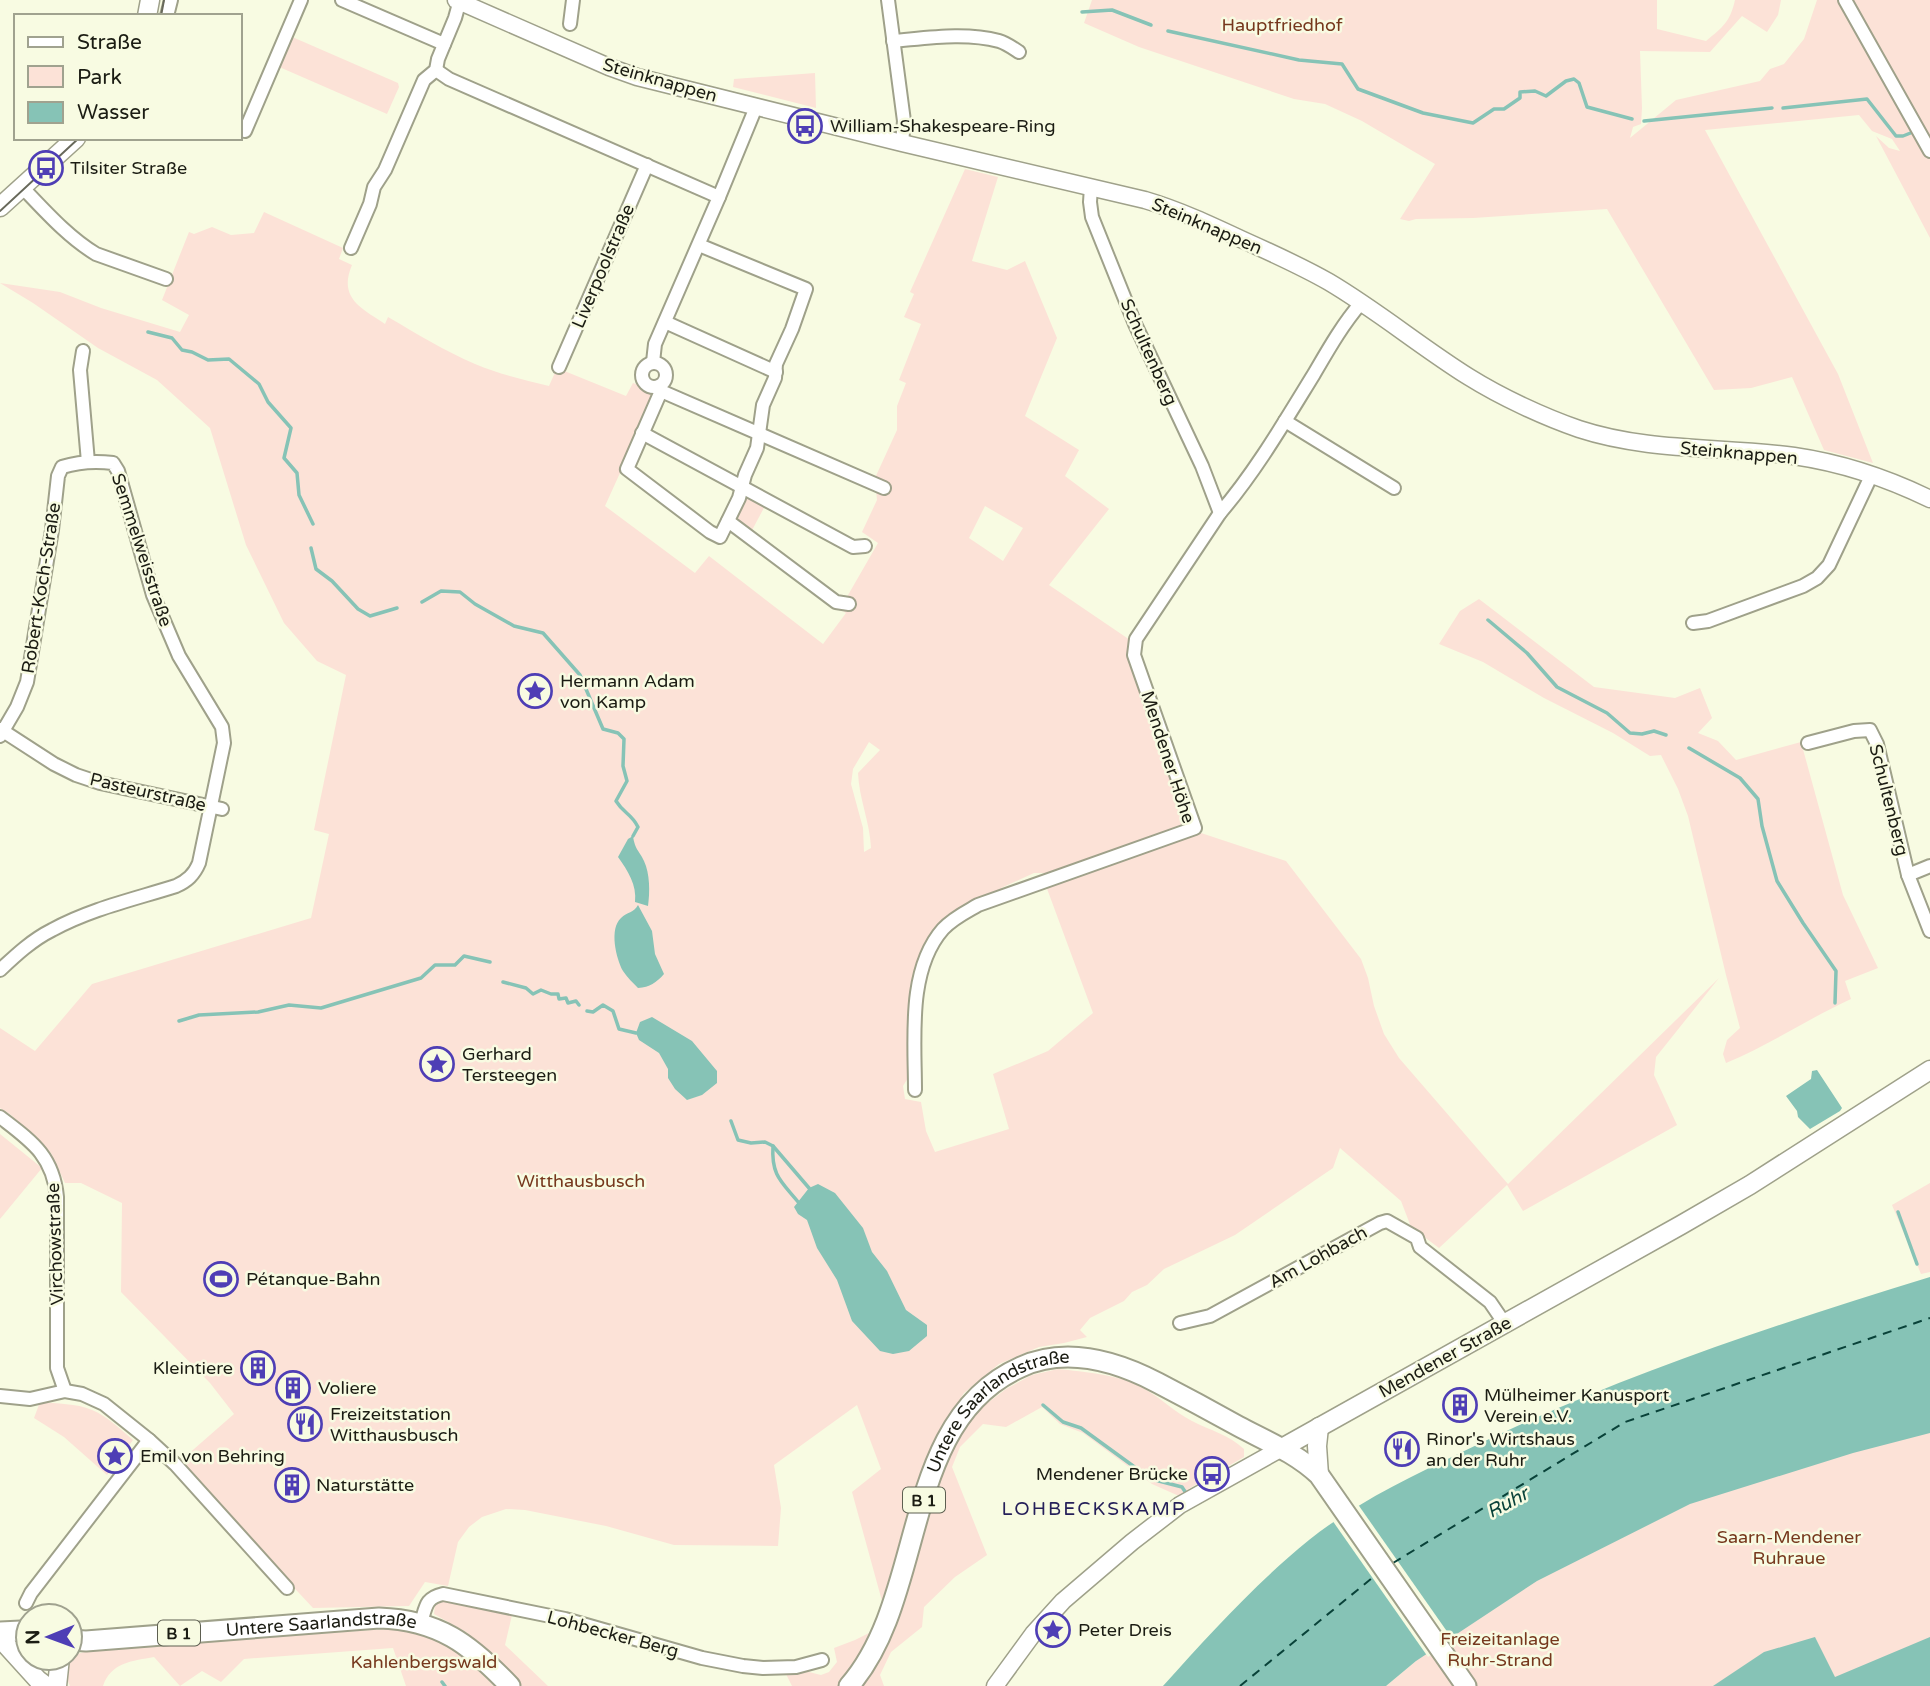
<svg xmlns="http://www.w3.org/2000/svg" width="1930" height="1686" font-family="'Varela Round',sans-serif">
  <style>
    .green { fill: #fce2d7; fill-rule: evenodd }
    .water { fill: #86c3b6 }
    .pier { fill: #f8fbe2 }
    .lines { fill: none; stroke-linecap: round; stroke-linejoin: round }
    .stream { stroke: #86c3b6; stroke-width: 3.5 }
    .ferry { stroke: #094239; stroke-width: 2; stroke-dasharray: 9 7; stroke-linecap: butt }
    .minor-casing { stroke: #9fa18a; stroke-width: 16 }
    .tertiary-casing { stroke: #9fa18a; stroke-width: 19 }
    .secondary-casing { stroke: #9fa18a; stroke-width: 21 }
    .primary-casing { stroke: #9fa18a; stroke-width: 23 }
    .minor { stroke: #fff; stroke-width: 12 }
    .tertiary { stroke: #fff; stroke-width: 16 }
    .secondary { stroke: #fff; stroke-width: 18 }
    .primary { stroke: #fff; stroke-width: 19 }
    .tram { stroke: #68695b; stroke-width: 2 }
    .labels { text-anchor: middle; stroke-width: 5; stroke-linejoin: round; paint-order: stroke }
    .shield { fill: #f8fbe2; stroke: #5d5f51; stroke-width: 2 }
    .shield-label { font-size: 16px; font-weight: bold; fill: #1b1c13 }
    .park-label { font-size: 18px; fill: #76381d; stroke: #f8fbe2 }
    .street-label { font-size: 18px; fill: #1b1c13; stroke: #f8fbe2 }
    .poi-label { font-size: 18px; fill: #1b1c13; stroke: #f8fbe2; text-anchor: start }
    .water-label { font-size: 19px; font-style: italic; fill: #094239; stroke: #f8fbe2 }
    .neighbourhood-label { font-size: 19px; letter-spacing: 2px; fill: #26205a; stroke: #f8fbe2 }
  </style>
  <rect width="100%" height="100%" fill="#f8fbe2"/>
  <g class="green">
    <path d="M1092 0H1657V29L1706 41C1723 27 1730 22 1735 0H1781L1778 15 1767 32 1742 16 1710 52 1640 51 1642 108 1641 124 1633 127 1630 138 1676 100 1760 81 1770 69 1784 64 1804 39 1817 0H1930V238L1876 136 1889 148 1900 151 1892 139 1872 131 1859 115 1705 130 1838 374 1873 463 1824 450 1792 377 1751 388 1714 390 1607 209 1473 218 1416 219 1409 221 1400 219 1435 164 1362 121 1325 104 1294 99 1139 47 1084 23Z"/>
    <polygon points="290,36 398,83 399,87 387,114 277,66"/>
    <polygon points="815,73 816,108 733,87 734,79"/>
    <path d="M965 169 998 177 972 261 1007 270 1025 261 1057 338 1025 416 1079 450 1065 476 1109 509 1049 585 1130 640 1127 654 1188 816 1183 828 1053 873H1034L1001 888V892L925 948 911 1073 903 1086 905 1099 921 1102 926 1131 935 1152 1009 1129 993 1074 1048 1051 1093 1013 1046 886 1195 831 1286 861 1361 959 1368 978 1374 1006 1384 1034 1399 1058 1508 1184 1719 978 1656 1057 1654 1075 1677 1125 1523 1211 1507 1185 1439 1248 1411 1227 1401 1201 1340 1148 1333 1168 1235 1235 1164 1269 1147 1285 1132 1292 1124 1301 1090 1318 1080 1330 1087 1337 1064 1343 1039 1347 999 1364 964 1393 943 1425 923 1467 882 1601 852 1492 881 1469 857 1405 774 1465 781 1508 778 1546 674 1545 606 1526 525 1510 506 1509 482 1517 469 1527 458 1542 448 1586 425 1582 409 1606 313 1608 178 1463 234 1414 210 1383 121 1292 122 1203 81 1183H65L51 1153 11 1115 0 1108V1028L35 1051 92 984 311 918 329 834 314 830 346 675 317 661 284 623 246 545 210 428 157 380 98 348 33 303 0 283 60 292 101 308 180 332 189 315 162 300 189 232 194 234 212 227 231 235 254 233 264 212 343 248 339 259 352 265C338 298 361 308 385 324L388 317C417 334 445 351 475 364 499 374 524 380 549 386L557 368 626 396 633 383 650 390 655 396 605 506 695 573 709 556 823 644 846 613 840 609 878 543 862 532 877 500 875 478 897 430V406L906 383 899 380 921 324 904 317 914 294 910 292ZM985 506 1023 528 1003 561 969 538ZM869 742 880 750 858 773C859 799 870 822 871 848L864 852 863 828 851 784 853 769Z"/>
    <polygon points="747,493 766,504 750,534 736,523 735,518"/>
    <path d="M1479 599 1594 687 1675 698 1700 688 1712 718 1698 733 1718 741 1736 760 1801 742 1843 895 1878 968 1845 981 1851 999C1809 1018 1770 1045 1726 1063L1723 1054 1727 1040 1740 1028 1726 975 1688 816 1678 789 1661 755 1650 756 1613 733 1544 698 1483 662 1439 644 1460 611Z"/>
    <polygon points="0,1134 42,1168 0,1219"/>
    <polygon points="1930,1183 1930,1272 1921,1274 1892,1205"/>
    <polygon points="1930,1359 1930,1686 1386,1686 1416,1661 1398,1557"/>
    <path d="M1058 1369C1085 1372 1118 1374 1143 1388 1160 1397 1174 1412 1192 1421 1211 1431 1228 1434 1244 1449V1457L1190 1488 1179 1496 1152 1484 1083 1433 1060 1424 1042 1407 1006 1427 983 1424 960 1447 952 1467 987 1555 955 1577 924 1607 922 1627 891 1652 880 1675 884 1686H858L891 1637 948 1454 973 1414 1006 1389 1032 1375Z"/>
    <path d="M40 1402C57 1404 76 1403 92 1410 107 1416 120 1429 133 1440L107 1475 64 1437 34 1418Z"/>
    <polygon points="444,1599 512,1615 505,1645 548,1686 522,1686 466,1632 434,1614 435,1605"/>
    <path d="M399 1628 432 1638 461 1654 494 1686H406L393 1648 244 1659 221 1682 202 1671 180 1686 154 1657C133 1661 111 1662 103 1686H70L64 1673C72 1655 75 1653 95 1650Z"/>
    <polygon points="873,1631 860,1659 838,1686 792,1686 786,1674 809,1672 821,1675 829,1672 837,1662 834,1648 855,1640"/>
  </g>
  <g class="water">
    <path d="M633 836C635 850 639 850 644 861 650 874 650 892 648 906L635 902C637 885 628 871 618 857L628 839Z"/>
    <path d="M638 905 652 931 655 954 664 974C656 983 650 987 638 988 633 983 627 977 623 971 616 958 609 929 621 918 627 912 634 913 638 905Z"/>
    <polygon points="652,1017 692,1041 717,1071 717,1083 702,1095 687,1100 675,1089 668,1078 668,1069 659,1053 639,1040 636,1033 640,1022"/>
    <polygon points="1817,1070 1842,1108 1840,1111 1810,1129 1798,1117 1797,1111 1786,1096 1811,1079 1812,1071"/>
    <polygon points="818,1184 835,1193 863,1228 872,1252 887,1271 906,1310 927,1325 927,1336 909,1351 893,1354 880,1351 852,1321 837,1280 817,1248 807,1220 798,1214 794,1207 809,1188"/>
    <path d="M1930 1277V1433L1853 1453 1690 1504 1537 1581 1416 1661 1386 1686H1163C1209 1635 1255 1584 1309 1540 1354 1504 1408 1478 1460 1453 1610 1379 1770 1326 1930 1277Z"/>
    <polygon points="1815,1637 1835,1677 1930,1637 1930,1686 1713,1686 1764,1652"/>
  </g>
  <polygon class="pier" points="1357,1503 1453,1640 1428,1657 1332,1520"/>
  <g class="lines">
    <g class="stream">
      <polyline points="1082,12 1112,10 1151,25"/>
      <polyline points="1168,31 1299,60 1342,64 1358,89 1423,113 1473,123 1494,109 1504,109 1520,98 1520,92 1535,91 1546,96 1566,81 1574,79 1579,83 1587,107 1632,119"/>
      <polyline points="1783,108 1867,99 1896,136 1903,136 1913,132 1914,134"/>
      <polyline points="1644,121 1772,108"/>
      <polyline points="148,332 172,338 182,350 192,352 208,360 229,359 259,384 268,402 291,428 284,458 297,473 299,495 313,524"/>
      <polyline points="311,548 316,569 332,581 358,609 370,616 397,608"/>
      <path d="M422 602 441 591 460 592 475 604 514 626 543 633 580 675 603 729 618 733 624 739 623 766 627 781 616 801C624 814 631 813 638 827L633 836"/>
      <polyline points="1488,620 1527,653 1557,687 1607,713 1630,733 1642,734 1654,731 1666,735"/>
      <polyline points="1689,748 1740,778 1758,799 1762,826 1777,881 1803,923 1836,971 1835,1003"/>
      <polyline points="503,982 526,988 533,994 541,990 551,994 558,994 559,999 566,998 568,1003 576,1001 579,1005"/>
      <polyline points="587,1011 593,1012 603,1005 613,1011 619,1029 636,1033"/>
      <polyline points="179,1021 199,1015 258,1012 289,1005 321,1008 421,978 435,965 455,965 464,956 490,962"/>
      <polyline points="731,1121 738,1140 751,1143 765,1142 773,1146 809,1188"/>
      <path d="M773 1146C771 1176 782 1182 799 1203"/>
      <polyline points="1898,1212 1917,1264"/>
      <polyline points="1043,1405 1063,1422 1081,1428 1151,1479 1182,1487 1186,1493"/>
      <polyline points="442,1682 445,1686"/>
    </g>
    <g class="ferry">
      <polyline points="1393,1563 1625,1422 1930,1318"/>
      <polyline points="1240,1686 1377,1574"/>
    </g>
    <g class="minor-casing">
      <g id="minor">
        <polyline points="342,0 444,44"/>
        <polyline points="888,0 904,121 902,143"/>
        <polyline points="1845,0 1930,151"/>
        <polyline points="167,16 171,0"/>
        <polyline points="570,24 573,0"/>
        <path d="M893 41C928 38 965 32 999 41 1006 43 1013 48 1019 52"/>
        <polyline points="436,70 449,79 719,197 655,344 653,362"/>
        <polyline points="245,131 301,0"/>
        <path d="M22 187C45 211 68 237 96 254L166 279"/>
        <polyline points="1091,187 1090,202 1092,217 1135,324 1202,466 1220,513"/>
        <polyline points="719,197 756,107"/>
        <polyline points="351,248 370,204 374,187 385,170 424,80 436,70 438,59 455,18 460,0"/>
        <polyline points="665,322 776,372"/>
        <polyline points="83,351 80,370 88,462"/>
        <circle cx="654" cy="375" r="12"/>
        <polyline points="559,367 647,165"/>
        <polyline points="659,386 661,391 884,488"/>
        <polyline points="661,391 627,469 710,532 720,537 739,498 745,475 757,448 763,405 775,378 776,364 792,329 806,289 699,245"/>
        <polyline points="1285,421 1394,488"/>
        <polyline points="642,433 853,547 865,546"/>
        <polyline points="728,521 836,602 849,604"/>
        <polyline points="1693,623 1708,621 1803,586 1817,578 1829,565 1872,474"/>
        <polyline points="0,729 54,764 76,775 100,783 222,809"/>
        <path d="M0 736 17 707 27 682 52 530 58 476 62 467C78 462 97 461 113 463L118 471 153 595 179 656 222 727 224 743 199 863C194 875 187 881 176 886 135 899 90 909 52 930 32 940 16 955 0 970"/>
        <polyline points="1808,743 1854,731 1870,730 1877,744 1908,875 1930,931"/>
        <polyline points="1908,875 1930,866"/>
        <path d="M915 1090C915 1039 907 970 943 929 953 918 966 912 978 905L1195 828 1134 655 1136 639 1220 513C1256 471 1285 421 1314 374 1328 350 1342 325 1361 303"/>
        <path d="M0 1117C31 1141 53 1155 57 1197V1368L65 1391"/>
        <polyline points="1180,1323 1210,1316 1380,1223 1387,1221 1417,1238 1420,1247 1490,1302 1505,1324"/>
        <polyline points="0,1396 30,1399 65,1391 82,1394 104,1404 149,1440 175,1464 287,1588"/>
        <polyline points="26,1603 31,1593 149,1440"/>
        <path d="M421 1623C426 1607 425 1598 443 1594L565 1619 702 1658 743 1666 763 1668 796 1667 822 1660"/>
      </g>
    </g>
    <g class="tertiary-casing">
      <g id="tertiary">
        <path d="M456 0 609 67 637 77 902 143 1145 200C1179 210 1211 225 1243 240 1272 253 1301 266 1329 282 1378 311 1421 347 1469 377 1501 397 1544 417 1579 429 1649 452 1722 446 1794 456 1842 463 1887 478 1930 499"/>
        <polyline points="995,1686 1033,1634 1063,1601 1132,1542 1180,1505 1282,1448"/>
      </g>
    </g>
    <g class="secondary-casing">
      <g id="secondary">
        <polyline points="147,16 150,0"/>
        <polyline points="0,207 76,138"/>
        <polyline points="1319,1427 1317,1446 1319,1475"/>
        <polyline points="1282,1448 1681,1225 1750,1185 1930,1070"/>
        <polyline points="0,1638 38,1680 46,1686"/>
        <polyline points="57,1686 60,1658"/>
      </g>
    </g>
    <g class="primary-casing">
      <g id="primary">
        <polyline points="0,1632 21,1631 28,1634"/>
        <path id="s1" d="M70 1640 86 1641 379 1618C439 1620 470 1644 510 1686"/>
        <path id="s2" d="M849 1686C928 1596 899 1421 1021 1367 1067 1346 1116 1361 1158 1383 1185 1397 1211 1411 1238 1426 1266 1441 1296 1453 1319 1475L1466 1686"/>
      </g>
    </g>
    <use href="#minor" class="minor"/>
    <use href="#tertiary" class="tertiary"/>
    <use href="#secondary" class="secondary"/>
    <use href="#primary" class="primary"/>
    <g class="tram">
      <polyline points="161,16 164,0"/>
      <polyline points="0,211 79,138"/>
    </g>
  </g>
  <defs>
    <g id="bus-ring" transform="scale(1.75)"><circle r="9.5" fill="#f8fbe2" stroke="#4e3eb5" stroke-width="1.5"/><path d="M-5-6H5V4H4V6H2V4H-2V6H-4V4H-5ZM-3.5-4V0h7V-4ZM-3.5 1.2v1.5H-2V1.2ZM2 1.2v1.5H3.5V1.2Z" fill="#4e3eb5"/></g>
    <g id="sight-ring" transform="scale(1.75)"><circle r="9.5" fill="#f8fbe2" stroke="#4e3eb5" stroke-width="1.5"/><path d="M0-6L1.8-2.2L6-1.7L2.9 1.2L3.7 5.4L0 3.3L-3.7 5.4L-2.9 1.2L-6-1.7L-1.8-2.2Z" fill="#4e3eb5"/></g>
    <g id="stadium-ring" transform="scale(1.75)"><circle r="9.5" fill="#f8fbe2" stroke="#4e3eb5" stroke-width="1.5"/><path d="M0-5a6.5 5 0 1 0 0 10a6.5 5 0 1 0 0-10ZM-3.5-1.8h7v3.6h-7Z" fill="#4e3eb5"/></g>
    <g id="building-ring" transform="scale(1.75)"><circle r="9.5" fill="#f8fbe2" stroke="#4e3eb5" stroke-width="1.5"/><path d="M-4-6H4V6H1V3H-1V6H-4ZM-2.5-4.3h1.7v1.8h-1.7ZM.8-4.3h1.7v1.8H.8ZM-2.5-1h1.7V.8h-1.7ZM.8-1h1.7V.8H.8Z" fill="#4e3eb5"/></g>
    <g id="restaurant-ring" transform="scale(1.75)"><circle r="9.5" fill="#f8fbe2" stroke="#4e3eb5" stroke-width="1.5"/><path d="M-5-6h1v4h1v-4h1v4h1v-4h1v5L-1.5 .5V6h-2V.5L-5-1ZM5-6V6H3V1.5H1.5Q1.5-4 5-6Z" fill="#4e3eb5"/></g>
  </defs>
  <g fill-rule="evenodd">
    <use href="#bus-ring" x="805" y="126"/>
    <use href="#bus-ring" x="46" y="168"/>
    <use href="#sight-ring" x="535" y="691"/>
    <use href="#sight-ring" x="437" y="1064"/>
    <use href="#stadium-ring" x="221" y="1279"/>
    <use href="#building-ring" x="258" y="1368"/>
    <use href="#building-ring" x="293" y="1388"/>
    <use href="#building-ring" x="1460" y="1405"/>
    <use href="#restaurant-ring" x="305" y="1424"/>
    <use href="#restaurant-ring" x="1402" y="1449"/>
    <use href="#sight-ring" x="115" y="1456"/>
    <use href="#bus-ring" x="1212" y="1474"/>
    <use href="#building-ring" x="292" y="1485"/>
    <use href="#sight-ring" x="1053" y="1630"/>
  </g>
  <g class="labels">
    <g class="shield">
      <rect x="903" y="1487.5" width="42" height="25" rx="5"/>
      <rect x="158" y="1620.5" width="42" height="25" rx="5"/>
    </g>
    <g class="shield-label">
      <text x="924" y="1506">B 1</text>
      <text x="179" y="1639">B 1</text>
    </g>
    <g class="park-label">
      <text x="1282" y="31">Hauptfriedhof</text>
      <text x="581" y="1187">Witthausbusch</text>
      <text x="1789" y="1543">Saarn-Mendener<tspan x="1789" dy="21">Ruhraue</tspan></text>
      <text x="1500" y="1645">Freizeitanlage<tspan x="1500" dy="21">Ruhr-Strand</tspan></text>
      <text x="424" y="1668">Kahlenbergswald</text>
    </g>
    <g class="street-label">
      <text transform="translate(660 80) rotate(16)" y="6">Steinknappen</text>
      <text transform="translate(1207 226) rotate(23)" y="6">Steinknappen</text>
      <text transform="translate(603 266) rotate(-67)" y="6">Liverpoolstraße</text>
      <text transform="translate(1149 352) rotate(66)" y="6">Schultenberg</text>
      <text transform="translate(1739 453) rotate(5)" y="6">Steinknappen</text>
      <text transform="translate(142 550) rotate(72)" y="6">Semmelweisstraße</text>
      <text transform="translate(41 588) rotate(-81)" y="6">Robert-Koch-Straße</text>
      <text transform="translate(1168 757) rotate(72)" y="6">Mendener Höhe</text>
      <text transform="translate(148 792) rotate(13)" y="6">Pasteurstraße</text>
      <text transform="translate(1889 800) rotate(76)" y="6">Schultenberg</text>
      <text transform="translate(55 1244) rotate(-92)" y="6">Virchowstraße</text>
      <text transform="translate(1318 1257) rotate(-29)" y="6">Am Lohbach</text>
      <text transform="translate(1445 1357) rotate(-29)" y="6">Mendener Straße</text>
      <text dy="6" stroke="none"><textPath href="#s2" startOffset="327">Untere Saarlandstraße</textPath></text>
      <text dy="6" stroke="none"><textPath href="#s1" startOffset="252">Untere Saarlandstraße</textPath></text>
      <text transform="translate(613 1634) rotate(15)" y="6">Lohbecker Berg</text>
    </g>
    <g class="poi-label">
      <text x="830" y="132">William-Shakespeare-Ring</text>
      <text x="70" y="174">Tilsiter Straße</text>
      <text x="560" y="687">Hermann Adam<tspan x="560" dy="21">von Kamp</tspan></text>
      <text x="462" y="1060">Gerhard<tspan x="462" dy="21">Tersteegen</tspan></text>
      <text x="246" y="1285">Pétanque-Bahn</text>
      <text x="233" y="1374" text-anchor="end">Kleintiere</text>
      <text x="318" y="1394">Voliere</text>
      <text x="1484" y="1401">Mülheimer Kanusport<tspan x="1484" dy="21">Verein e.V.</tspan></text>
      <text x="330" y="1420">Freizeitstation<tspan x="330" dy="21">Witthausbusch</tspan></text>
      <text x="1426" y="1445">Rinor's Wirtshaus<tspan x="1426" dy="21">an der Ruhr</tspan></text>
      <text x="140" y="1462">Emil von Behring</text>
      <text x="1188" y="1480" text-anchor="end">Mendener Brücke</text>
      <text x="316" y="1491">Naturstätte</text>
      <text x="1078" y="1636">Peter Dreis</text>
    </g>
    <g class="water-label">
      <text transform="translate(1507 1502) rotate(-28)" y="7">Ruhr</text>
    </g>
    <g class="neighbourhood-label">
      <text x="1094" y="1515">LOHBECKSKAMP</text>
    </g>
  </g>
  <rect x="14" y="14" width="228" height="126" fill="#f8fbe2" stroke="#a0a28f" stroke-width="2"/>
  <rect x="28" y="37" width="35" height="10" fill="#ffffff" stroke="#a0a28f" stroke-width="2"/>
  <text x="77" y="49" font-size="21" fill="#1b1c13">Straße</text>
  <rect x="28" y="66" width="35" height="21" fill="#fce2d7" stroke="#a0a28f" stroke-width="2"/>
  <text x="77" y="84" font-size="21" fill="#1b1c13">Park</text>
  <rect x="28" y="102" width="35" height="21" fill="#86c3b6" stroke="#a0a28f" stroke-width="2"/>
  <text x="77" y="119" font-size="21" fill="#1b1c13">Wasser</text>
  <g transform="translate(49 1637) rotate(269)"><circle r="33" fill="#f8fbe2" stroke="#a0a28f" stroke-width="2"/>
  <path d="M0-5L12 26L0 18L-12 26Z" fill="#4e3eb5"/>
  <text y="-10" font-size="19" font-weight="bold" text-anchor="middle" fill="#1b1c13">N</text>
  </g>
</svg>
